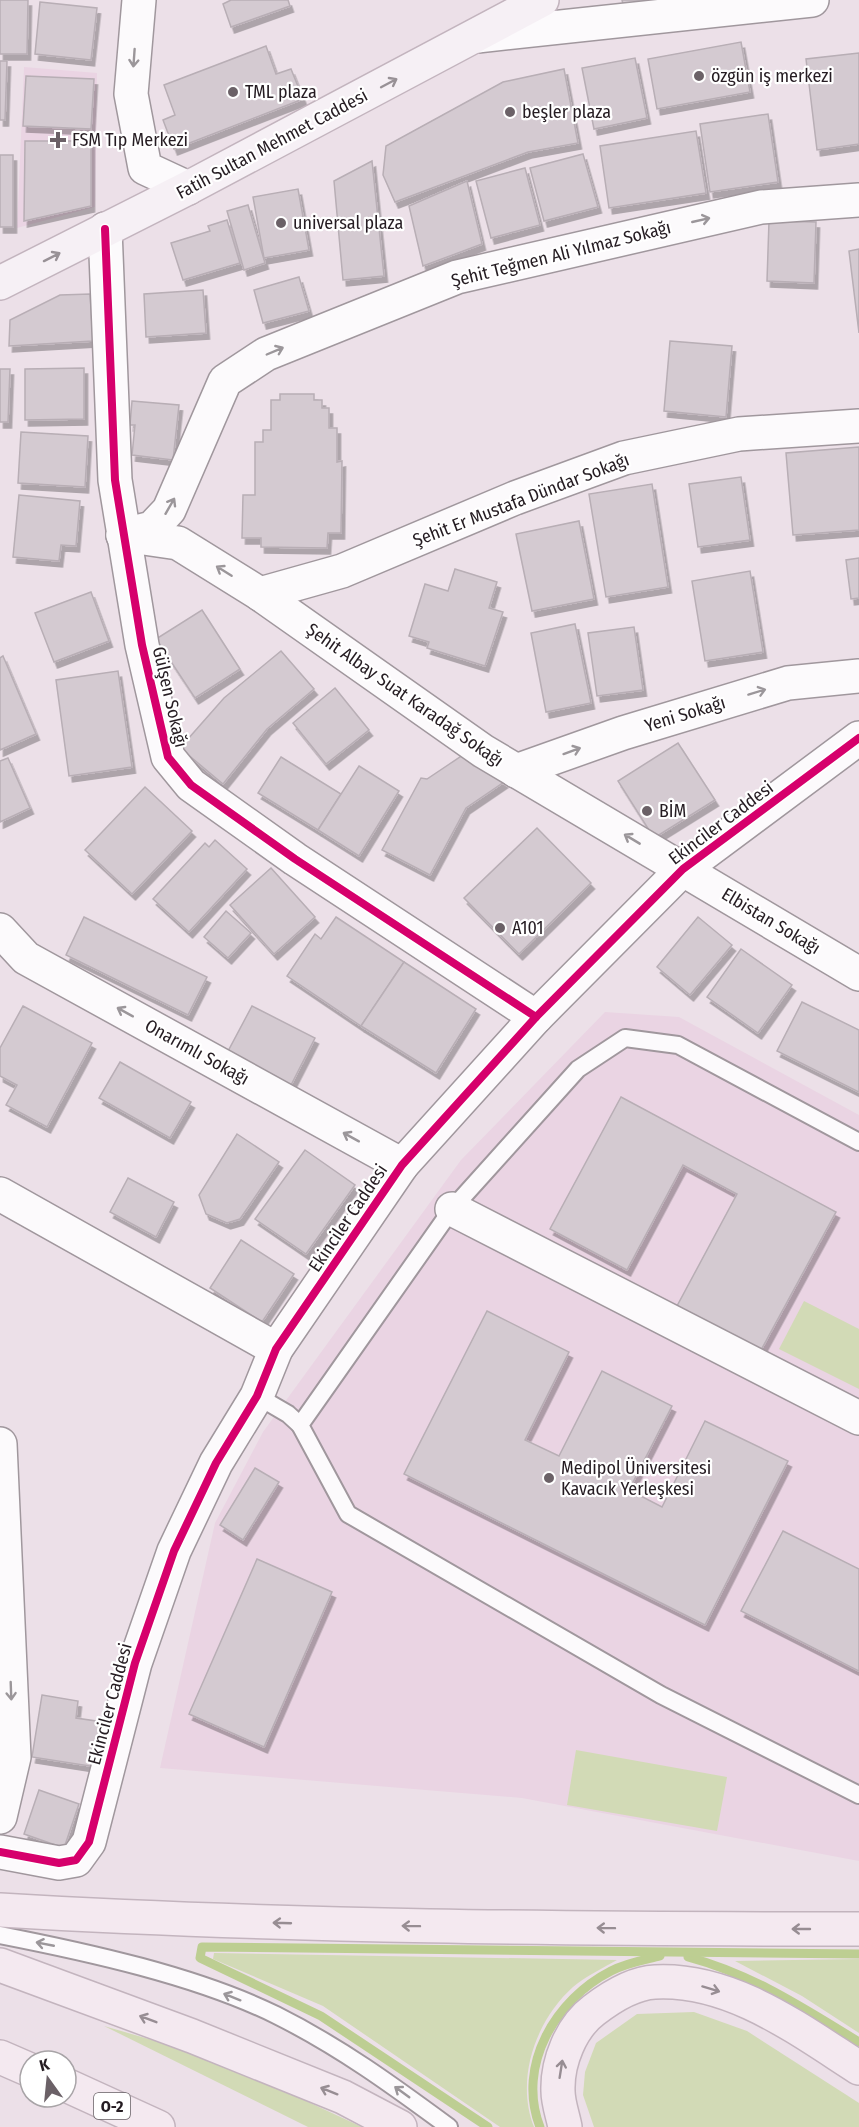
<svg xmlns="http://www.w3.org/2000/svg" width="859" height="2127" font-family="'Fira Sans Condensed',sans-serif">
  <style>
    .built { fill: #ead4e3 }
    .green { fill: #d2dab6 }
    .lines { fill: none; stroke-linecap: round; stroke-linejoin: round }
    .stream { stroke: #bdce92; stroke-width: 9 }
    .building { fill: #d4cad1; stroke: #b8aeb5; stroke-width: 1.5; filter: url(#shadow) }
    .lane-casing { stroke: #a0979d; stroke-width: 20 }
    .street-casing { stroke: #a0979d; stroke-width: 36 }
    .secondary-casing { stroke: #a0979d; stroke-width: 36 }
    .primary-casing { stroke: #c3b4be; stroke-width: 36 }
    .highway-casing { stroke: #c3b4be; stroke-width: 36 }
    .lane { stroke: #fcfafc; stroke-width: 16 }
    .street { stroke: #fcfafc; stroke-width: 33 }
    .secondary { stroke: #fcfafc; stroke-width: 33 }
    .primary { stroke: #f6f0f5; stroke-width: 33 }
    .highway { stroke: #f4e9f0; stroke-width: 33 }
    .cycleway-casing { stroke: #fff; stroke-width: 11 }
    .cycleway { stroke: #d6006c; stroke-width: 8 }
    .oneway { stroke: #9b969a }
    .oneway2 { stroke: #989196 }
    .oneway3 { stroke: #978d93 }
    .poi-dot { fill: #6b6167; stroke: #fff; stroke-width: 2 }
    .labels { text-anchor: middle; stroke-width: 4.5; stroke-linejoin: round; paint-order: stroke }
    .shield { fill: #fff; stroke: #666064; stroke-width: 1.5 }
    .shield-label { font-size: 16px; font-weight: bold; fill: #251c22 }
    .poi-label { font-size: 18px; fill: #251c22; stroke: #fff; text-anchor: start }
    .street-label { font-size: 18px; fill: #251c22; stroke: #fff }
  </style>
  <defs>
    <filter id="shadow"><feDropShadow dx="3.5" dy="6" stdDeviation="0" flood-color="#0004"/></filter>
  </defs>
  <rect width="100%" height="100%" fill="#ece0e8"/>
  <g class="built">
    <polygon points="24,67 97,73 95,207 17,228"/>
    <polygon points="605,1012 679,1017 859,1115 859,1861 522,1798 160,1768 215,1523 263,1432 461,1160"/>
  </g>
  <g class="green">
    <polygon points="804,1301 859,1329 859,1389 779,1349"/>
    <polygon points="576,1750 727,1777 717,1831 567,1805"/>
    <path d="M214 1953 617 1960C603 1968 586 1976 573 1987 536 2020 515 2079 534 2127H500L323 2006 213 1959Z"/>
    <polygon points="859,1959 859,2033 802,1996 735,1961"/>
    <polygon points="694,2012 747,2031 859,2103 859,2127 594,2127 583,2095 585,2072 596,2043 637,2014"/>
    <polygon points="104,2026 214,2058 362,2127 308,2127"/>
  </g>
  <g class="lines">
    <g class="stream">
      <path d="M688 1957C752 1974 803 2008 859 2042"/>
      <polyline points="488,2127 321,2016 200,1958 202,1947 859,1954"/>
      <path d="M540 2127C516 2065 556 1999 611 1971 626 1963 644 1960 660 1956"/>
    </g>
  </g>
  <g class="building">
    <polygon points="0,0 28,0 27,54 0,54"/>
    <polygon points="231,0 288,0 290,6 231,27 223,4"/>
    <polygon points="622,0 672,0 625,13"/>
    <polygon points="40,2 97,8 91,60 35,54"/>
    <polygon points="741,42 750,92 657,109 648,59"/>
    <polygon points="266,46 276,74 291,69 303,99 174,149 163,120 175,115 164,85"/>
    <polygon points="859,53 859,144 817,150 806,59"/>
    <polygon points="635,58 647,118 594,129 582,68"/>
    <polygon points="0,61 7,61 5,120 0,120"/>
    <polygon points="564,69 578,143 528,152 395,202 383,175 386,146 503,82"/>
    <polygon points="26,76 94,79 91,129 23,126"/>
    <polygon points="768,114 778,182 710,192 700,124"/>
    <polygon points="696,131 706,193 609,208 600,146"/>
    <polygon points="25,141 91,141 91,206 24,221"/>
    <polygon points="583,154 598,207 544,221 530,168"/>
    <rect x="0" y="155" width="13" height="72"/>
    <polygon points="372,161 384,276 343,280 334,181"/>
    <polygon points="525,168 540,225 491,238 476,181"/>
    <polygon points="467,181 482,244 423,266 409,206"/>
    <polygon points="298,189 309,250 264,258 253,197"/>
    <polygon points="248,205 265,263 244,270 227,211"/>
    <polygon points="227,220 240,263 183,280 171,243 210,231 208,226"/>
    <polygon points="769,221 816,222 814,283 767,281"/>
    <polygon points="859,249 859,333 849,251"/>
    <polygon points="299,277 309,311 263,323 254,290"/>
    <polygon points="203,290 206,333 146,337 144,294"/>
    <polygon points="90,294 93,341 9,346 10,320 60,295"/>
    <polygon points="670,341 732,346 726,417 664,411"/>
    <polygon points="84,368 84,419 25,420 25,369"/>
    <polygon points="0,369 10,369 8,422 0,422"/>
    <polygon points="280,394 314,394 314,400 322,400 322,408 329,408 329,428 337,428 337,462 342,461 341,533 328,533 327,548 261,547 261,538 242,538 243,495 255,495 255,442 263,442 263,430 271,430 271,400 280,400"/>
    <polygon points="132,401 179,405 173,460 132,455 135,425 130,425"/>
    <polygon points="21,432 88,436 85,487 18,483"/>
    <polygon points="859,447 859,530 793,535 786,453"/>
    <polygon points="741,477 750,540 698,547 689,484"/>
    <polygon points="652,484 668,587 606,597 589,494"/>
    <polygon points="19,495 80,501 76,546 61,545 59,561 13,557"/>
    <polygon points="579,521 594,599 532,611 516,534"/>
    <polygon points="859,558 859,598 851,599 846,560"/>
    <polygon points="455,569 497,582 489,608 503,612 485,666 427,648 429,642 409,636 425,584 448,591"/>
    <polygon points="750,571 763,652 705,661 692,581"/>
    <polygon points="91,592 109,641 54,662 35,613"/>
    <polygon points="202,610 240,669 195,698 156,639"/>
    <polygon points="575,624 591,703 546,712 531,633"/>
    <polygon points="634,627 643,690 597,696 588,633"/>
    <polygon points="281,651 314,689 267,729 223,784 180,748 224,698"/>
    <polygon points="3,656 36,734 0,750 0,658"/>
    <polygon points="118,671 132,767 69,776 56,680"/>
    <polygon points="335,688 369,730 326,764 293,723"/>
    <polygon points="678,743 715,800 654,838 618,781"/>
    <polygon points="463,755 504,782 466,808 430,875 382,850 421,778 427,779"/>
    <polygon points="281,757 341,794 318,830 258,793"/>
    <polygon points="8,758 30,808 0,822 0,761"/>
    <polygon points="359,766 399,791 359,856 318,830"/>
    <polygon points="145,787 192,831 132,894 85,850"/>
    <polygon points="537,828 591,883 519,954 464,898"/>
    <polygon points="215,840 247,869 189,932 153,899 205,843 209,847"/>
    <polygon points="271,868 315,917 274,954 230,905"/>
    <polygon points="226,911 251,933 228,958 204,937"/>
    <polygon points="84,917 207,977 188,1015 66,955"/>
    <polygon points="336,917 404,962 361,1026 287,976 315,934 321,939"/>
    <polygon points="698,917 732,945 690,995 657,967"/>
    <polygon points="741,949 792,985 758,1033 707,997"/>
    <polygon points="404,962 476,1009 436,1073 361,1026"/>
    <polygon points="802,1002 859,1030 859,1092 777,1051"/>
    <polygon points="23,1006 92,1043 47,1127 6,1105 17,1085 0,1076 0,1048"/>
    <polygon points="252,1006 315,1038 290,1087 226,1055"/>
    <polygon points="120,1062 191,1102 170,1138 99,1098"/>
    <polygon points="621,1097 836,1212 761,1350 677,1306 737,1194 683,1165 627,1270 550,1229"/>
    <polygon points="237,1134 279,1162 240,1219 227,1223 206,1214 199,1195"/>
    <polygon points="305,1150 355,1185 306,1254 255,1219"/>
    <polygon points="128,1178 174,1202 156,1237 110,1212"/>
    <polygon points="241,1240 294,1274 262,1322 210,1288"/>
    <polygon points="487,1311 569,1352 525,1440 559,1456 602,1371 672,1406 629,1490 662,1507 705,1421 788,1461 705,1625 404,1474"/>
    <polygon points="255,1468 279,1482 243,1540 220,1525"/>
    <polygon points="783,1531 859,1569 859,1671 741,1611"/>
    <polygon points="257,1559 332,1592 264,1747 189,1714"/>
    <polygon points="42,1695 78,1701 76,1718 103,1722 96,1767 32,1757"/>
    <polygon points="39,1790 79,1804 64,1848 24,1834"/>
  </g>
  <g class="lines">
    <g class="lane-casing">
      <g id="lane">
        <polyline points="859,1142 678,1045 625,1038 578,1069 452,1209 300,1425 348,1514 661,1695 859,1795"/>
        <polyline points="257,1396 288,1414 300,1425"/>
        <path d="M0 1935C87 1952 197 1976 276 2015 340 2047 392 2085 449 2127"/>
      </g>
    </g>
    <g class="street-casing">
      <g id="street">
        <polyline points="139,0 131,94 145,168 188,188"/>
        <polyline points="477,36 812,0"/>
        <polyline points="105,229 115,480 142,645 168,757 191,785 295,859 536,1017"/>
        <polyline points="123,535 178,543 260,594 483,751 859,974"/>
        <polyline points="123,535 152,528 169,510 225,381 266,354 457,277 761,207 859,200"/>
        <polyline points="260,594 342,571 515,498 624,458 739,434 859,426"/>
        <polyline points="516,771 623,733 788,683 859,676"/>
        <polyline points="0,930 26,958 402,1165"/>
        <polyline points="0,1194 276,1349"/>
        <polyline points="452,1209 859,1418"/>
        <polyline points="0,1444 14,1757 0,1817"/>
      </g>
    </g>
    <g class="secondary-casing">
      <polyline id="secondary" points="0,1852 59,1863 76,1860 89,1842 135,1663 174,1551 216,1463 257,1396 276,1349 402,1165 536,1017 683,869 859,738"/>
    </g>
    <g class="primary-casing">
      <polyline id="primary" points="0,283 188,188 542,0"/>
    </g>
    <g class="highway-casing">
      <g id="highway">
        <path d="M0 1910C286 1927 572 1929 859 1929"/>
        <polyline points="0,1965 192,2036 343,2097 400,2127"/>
        <polyline points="0,2057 30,2070"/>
        <polyline points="66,2085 158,2127"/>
        <path d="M565 2127C563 2116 558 2103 558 2091 557 2062 571 2027 594 2010 611 1997 633 1983 655 1982 731 1978 798 2029 859 2068"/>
      </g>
    </g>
    <use href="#lane" class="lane"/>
    <use href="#street" class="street"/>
    <use href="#secondary" class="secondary"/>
    <use href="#primary" class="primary"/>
    <use href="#highway" class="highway"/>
    <g class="cycleway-casing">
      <g id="cycleway">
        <polyline points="105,229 115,480 142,645 168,757 191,785 295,859 536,1017"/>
        <polyline points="0,1852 59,1863 76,1860 89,1842 135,1663 174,1551 216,1463 257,1396 276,1349 402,1165 536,1017 683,869 859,738"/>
      </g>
    </g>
    <use href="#cycleway" class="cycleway"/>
  </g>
  <defs><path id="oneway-shaft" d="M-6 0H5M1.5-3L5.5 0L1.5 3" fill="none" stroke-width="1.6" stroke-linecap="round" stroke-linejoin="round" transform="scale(1.5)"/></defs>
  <g class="oneway">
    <use href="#oneway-shaft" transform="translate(134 58) rotate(94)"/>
    <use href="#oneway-shaft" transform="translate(701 220) rotate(-13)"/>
    <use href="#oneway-shaft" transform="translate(275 351) rotate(-23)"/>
    <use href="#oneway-shaft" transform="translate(170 506) rotate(-60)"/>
    <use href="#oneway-shaft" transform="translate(224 571) rotate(-148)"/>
    <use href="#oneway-shaft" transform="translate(757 692) rotate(-17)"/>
    <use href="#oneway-shaft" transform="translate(572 751) rotate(-20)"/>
    <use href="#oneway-shaft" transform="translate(632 839) rotate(-149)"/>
    <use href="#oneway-shaft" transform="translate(125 1012) rotate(-151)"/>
    <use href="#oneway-shaft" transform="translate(351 1137) rotate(-151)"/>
    <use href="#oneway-shaft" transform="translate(11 1691) rotate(88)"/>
    <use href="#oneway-shaft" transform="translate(45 1944) rotate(-169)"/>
    <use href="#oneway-shaft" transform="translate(232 1997) rotate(-158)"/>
    <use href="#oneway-shaft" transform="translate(402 2092) rotate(-144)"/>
  </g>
  <g class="oneway2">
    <use href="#oneway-shaft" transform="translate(389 83) rotate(-28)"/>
    <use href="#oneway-shaft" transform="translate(52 257) rotate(-27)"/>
  </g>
  <g class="oneway3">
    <use href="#oneway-shaft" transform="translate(282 1923) rotate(-178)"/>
    <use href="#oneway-shaft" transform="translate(411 1926) rotate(-179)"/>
    <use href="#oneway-shaft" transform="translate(606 1928) rotate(-179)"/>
    <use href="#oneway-shaft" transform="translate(801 1929) rotate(-180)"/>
    <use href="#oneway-shaft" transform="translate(711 1989) rotate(17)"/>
    <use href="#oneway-shaft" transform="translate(148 2019) rotate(-159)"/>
    <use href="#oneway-shaft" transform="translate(561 2069) rotate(-81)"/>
    <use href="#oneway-shaft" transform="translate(329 2091) rotate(-158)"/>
  </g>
  <g class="poi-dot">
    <circle cx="699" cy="76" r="6"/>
    <circle cx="233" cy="92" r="6"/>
    <circle cx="510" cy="112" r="6"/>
    <path d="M55 131h6v6h6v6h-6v6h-6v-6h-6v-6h6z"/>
    <circle cx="281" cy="223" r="6"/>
    <circle cx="647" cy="811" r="6"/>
    <circle cx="500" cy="928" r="6"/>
    <circle cx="549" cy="1478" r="6"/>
  </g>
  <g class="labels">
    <rect class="shield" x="94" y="2093" width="36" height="26" rx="4.5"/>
    <g class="shield-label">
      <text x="112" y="2112">O-2</text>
    </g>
    <g class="poi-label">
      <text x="711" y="82">özgün iş merkezi</text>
      <text x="245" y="98">TML plaza</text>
      <text x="522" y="118">beşler plaza</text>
      <text x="72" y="146">FSM Tıp Merkezi</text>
      <text x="293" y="229">universal plaza</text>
      <text x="659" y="817">BİM</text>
      <text x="512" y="934">A101</text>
      <text x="561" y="1474">Medipol Üniversitesi<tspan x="561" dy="21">Kavacık Yerleşkesi</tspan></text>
    </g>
    <g class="street-label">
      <text transform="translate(272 144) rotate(-28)" y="6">Fatih Sultan Mehmet Caddesi</text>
      <text transform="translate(561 254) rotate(-14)" y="6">Şehit Teğmen Ali Yılmaz Sokağı</text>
      <text transform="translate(521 500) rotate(-21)" y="6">Şehit Er Mustafa Dündar Sokağı</text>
      <text transform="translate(405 695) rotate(35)" y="6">Şehit Albay Suat Karadağ Sokağı</text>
      <text transform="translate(170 697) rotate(77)" y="6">Gülşen Sokağı</text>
      <text transform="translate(685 714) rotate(-17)" y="6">Yeni Sokağı</text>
      <text transform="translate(721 823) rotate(-37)" y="6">Ekinciler Caddesi</text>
      <text transform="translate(771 921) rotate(31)" y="6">Elbistan Sokağı</text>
      <text transform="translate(197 1052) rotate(29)" y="6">Onarımlı Sokağı</text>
      <text transform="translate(348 1218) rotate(-56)" y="6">Ekinciler Caddesi</text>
      <text transform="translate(110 1704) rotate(-75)" y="6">Ekinciler Caddesi</text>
    </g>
  </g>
  <g transform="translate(48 2079) rotate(345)"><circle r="28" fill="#ffffff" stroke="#a8a4a7" stroke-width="1.5"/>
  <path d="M0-4.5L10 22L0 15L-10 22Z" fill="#6b6167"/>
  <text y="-9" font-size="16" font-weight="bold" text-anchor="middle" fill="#251c22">K</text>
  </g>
</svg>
